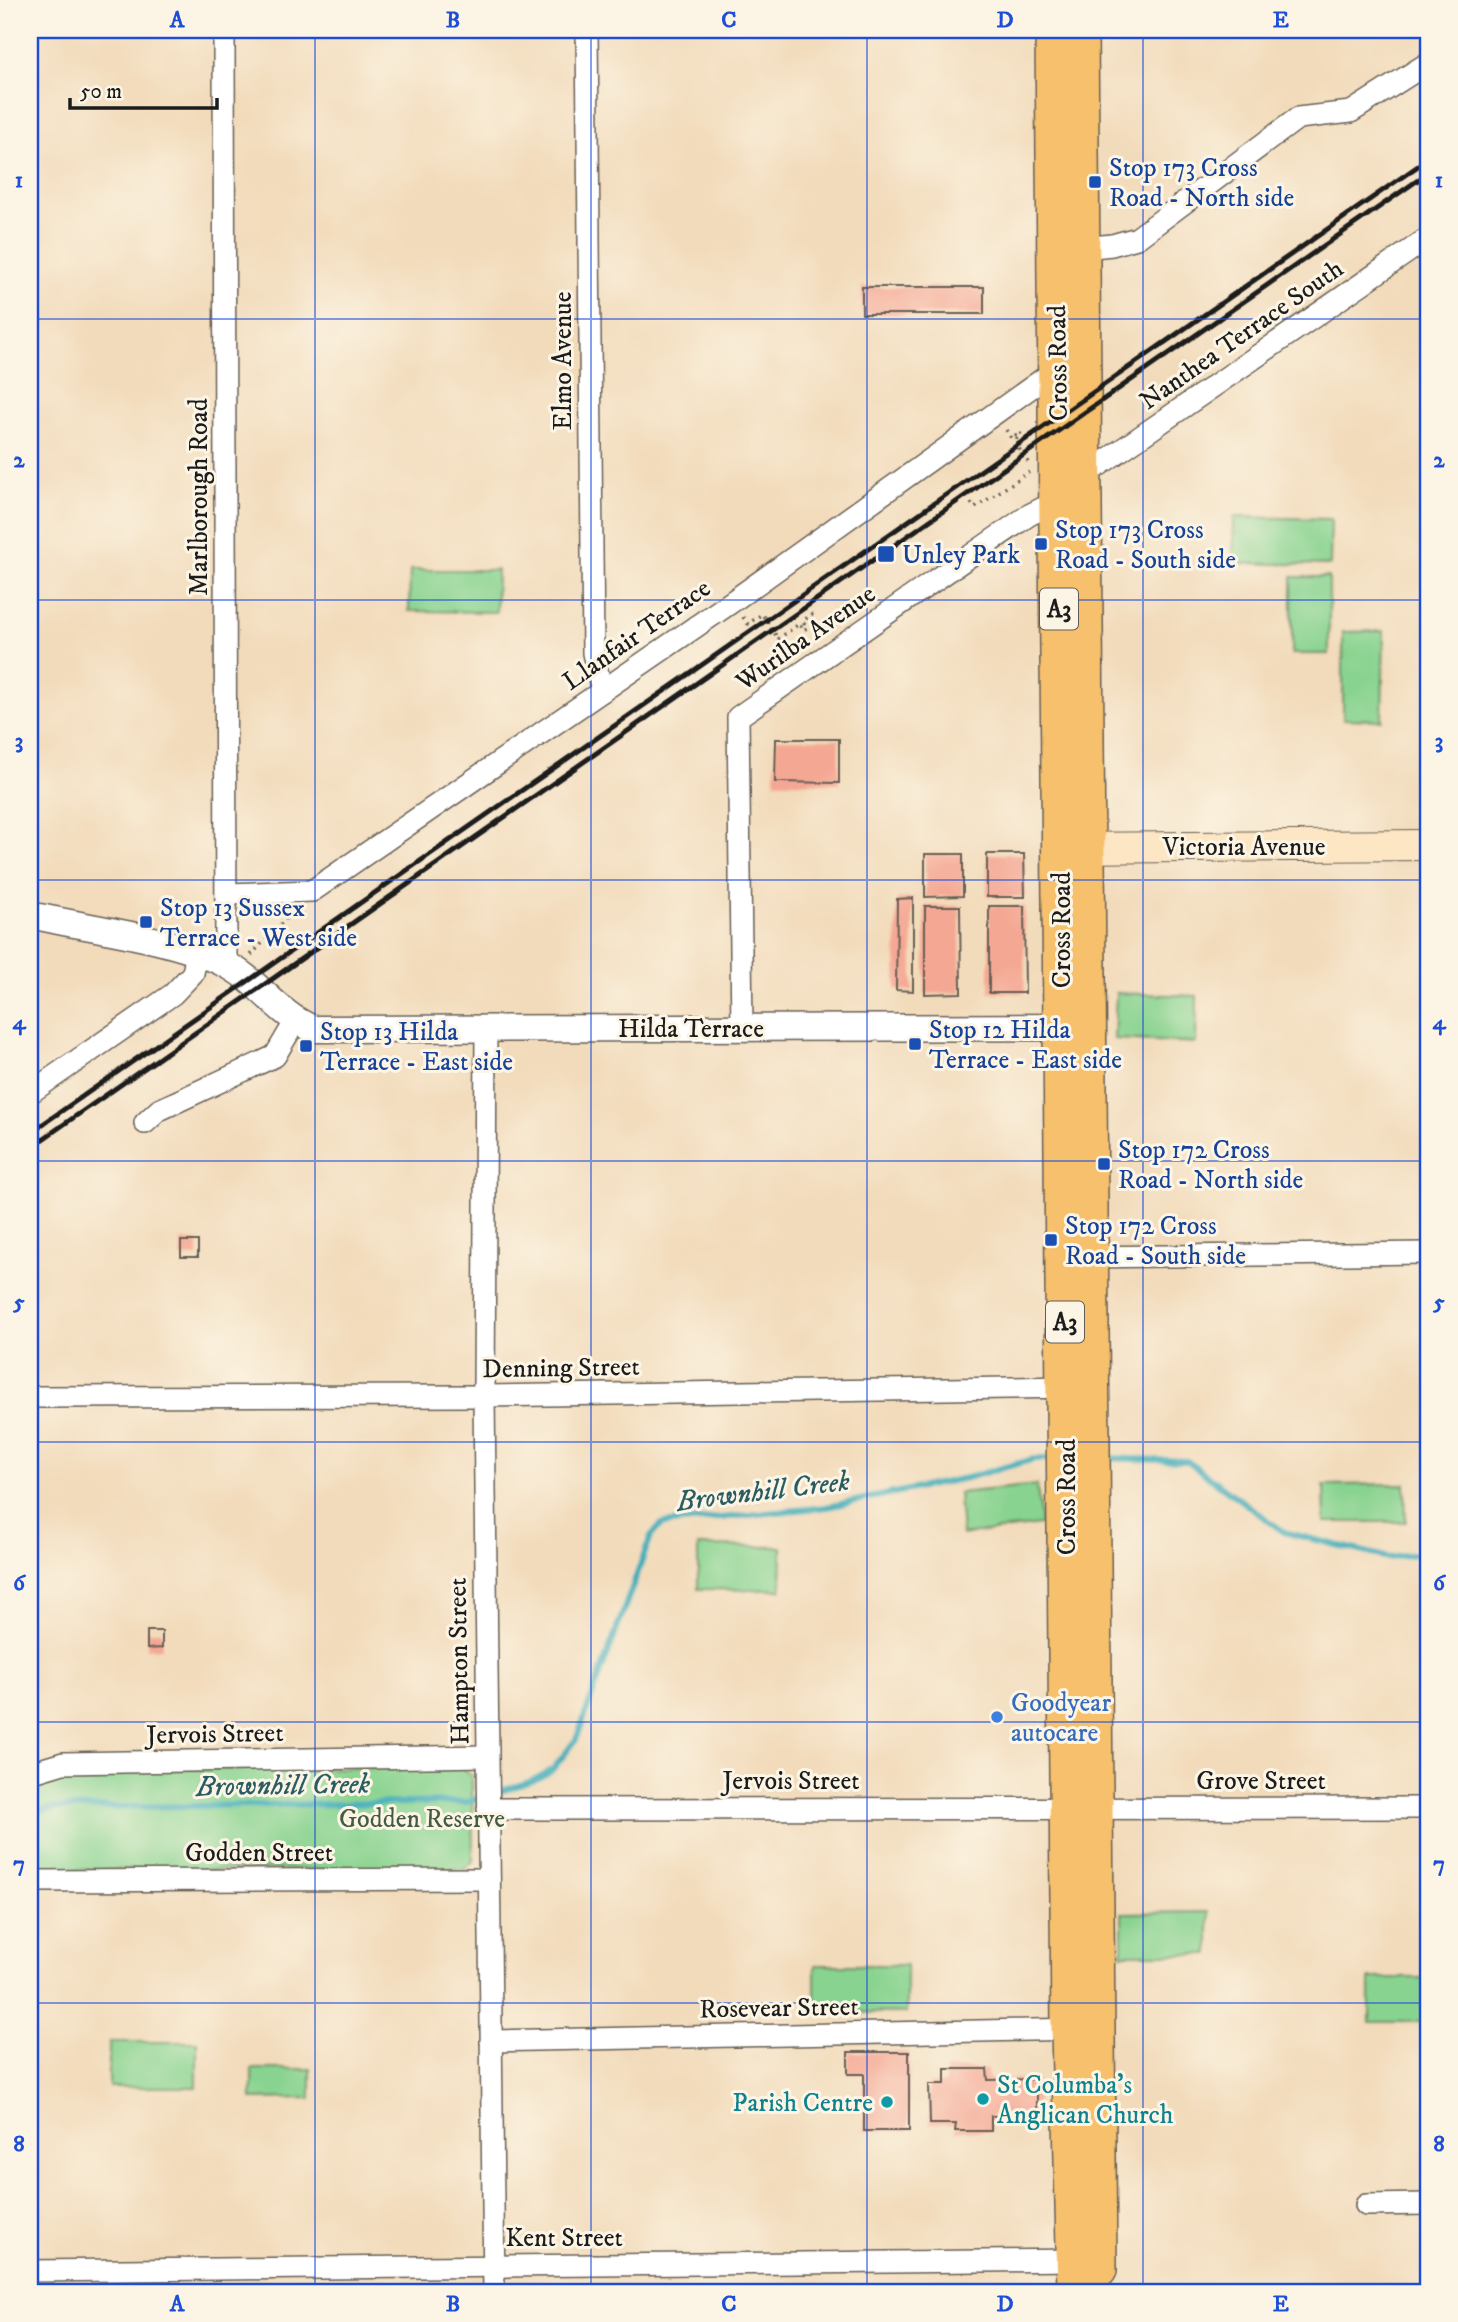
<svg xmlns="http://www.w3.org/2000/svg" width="1458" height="2322" font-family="'IM FELL DW Pica',serif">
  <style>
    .green { fill: #88d38f; stroke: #527856; stroke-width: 2 }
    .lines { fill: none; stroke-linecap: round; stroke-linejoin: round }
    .stream { stroke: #3cacb9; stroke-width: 6 }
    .building { fill: #f4a793 }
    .minor-casing { stroke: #675f54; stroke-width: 24 }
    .tertiary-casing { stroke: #675f54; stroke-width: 29 }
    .secondary-casing { stroke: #675f54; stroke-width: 32 }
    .trunk-casing { stroke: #675f54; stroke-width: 38 }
    .path { stroke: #675f54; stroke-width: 3.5; stroke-dasharray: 2 5; stroke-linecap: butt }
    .minor { stroke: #fff; stroke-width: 21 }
    .tertiary { stroke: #fff; stroke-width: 26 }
    .secondary { stroke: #fce6c4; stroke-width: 30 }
    .trunk { stroke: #f7c06c; stroke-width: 35 }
    .rail { stroke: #1c1c1c; stroke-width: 5 }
    .grid { fill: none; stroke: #1d4ed8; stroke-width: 2; stroke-opacity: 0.55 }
    .transit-dot { fill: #1a4fb4; stroke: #fcf5e5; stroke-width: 2.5 }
    .shop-dot { fill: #3f7fe0; stroke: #fcf5e5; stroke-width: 2.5 }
    .culture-dot { fill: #0f9aa8; stroke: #fcf5e5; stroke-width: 2.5 }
    .labels { text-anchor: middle; stroke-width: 6; stroke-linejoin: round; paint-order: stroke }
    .shield { fill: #fcf5e5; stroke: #5f5d58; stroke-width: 2 }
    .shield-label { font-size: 24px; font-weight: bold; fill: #1c1c1c }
    .transit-label { font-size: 26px; fill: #164399; stroke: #fcf5e5; text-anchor: start }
    .street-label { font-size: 26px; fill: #1c1c1c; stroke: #fcf5e5 }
    .shop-label { font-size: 26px; fill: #366cbe; stroke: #fcf5e5; text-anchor: start }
    .park-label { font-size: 26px; fill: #425c44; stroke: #fcf5e5 }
    .culture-label { font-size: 26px; fill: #0d838f; stroke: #fcf5e5; text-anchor: start }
    .water-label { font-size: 28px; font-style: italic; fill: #2a5d63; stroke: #fcf5e5 }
    .neatline { fill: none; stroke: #1d4ed8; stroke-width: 2.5 }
    .grid-label { font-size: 23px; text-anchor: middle; font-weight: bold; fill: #1d4ed8 }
  </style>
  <rect width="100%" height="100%" fill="#fcf5e5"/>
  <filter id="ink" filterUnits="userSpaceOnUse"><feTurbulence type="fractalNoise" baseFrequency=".0143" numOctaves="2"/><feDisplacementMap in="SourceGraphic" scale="14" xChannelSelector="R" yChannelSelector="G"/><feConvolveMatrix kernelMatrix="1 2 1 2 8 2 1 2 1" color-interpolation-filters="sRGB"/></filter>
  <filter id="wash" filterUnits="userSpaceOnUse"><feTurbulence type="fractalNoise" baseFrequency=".00686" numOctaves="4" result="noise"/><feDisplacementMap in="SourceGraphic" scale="28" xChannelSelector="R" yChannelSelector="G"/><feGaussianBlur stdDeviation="1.57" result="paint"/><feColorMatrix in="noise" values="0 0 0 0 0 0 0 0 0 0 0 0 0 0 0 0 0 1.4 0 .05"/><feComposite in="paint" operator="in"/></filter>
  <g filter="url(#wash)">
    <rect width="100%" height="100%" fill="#f2dbbb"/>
    <g class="green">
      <polygon points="1234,517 1331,519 1330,565 1233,563"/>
      <polygon points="410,570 497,570 496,612 409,611"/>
      <rect x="1292" y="577" width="37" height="77"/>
      <polygon points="1384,631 1382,720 1343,719 1343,632"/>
      <polygon points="1116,993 1197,996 1196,1043 1114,1039"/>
      <polygon points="1405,1484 1406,1522 1325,1522 1324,1485"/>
      <polygon points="1037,1485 1041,1525 962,1535 959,1493"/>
      <polygon points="698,1546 782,1547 781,1590 698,1589"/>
      <polygon points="461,1767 472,1777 473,1861 465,1869 30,1870 30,1784 68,1770"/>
      <polygon points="1209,1912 1209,1954 1122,1954 1122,1913"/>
      <polygon points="815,1965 906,1965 906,2013 815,2012"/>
      <rect x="1370" y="1978" width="58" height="44"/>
      <rect x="109" y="2042" width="88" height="45"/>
      <polygon points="252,2069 311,2069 311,2098 252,2099"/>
    </g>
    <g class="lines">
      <g class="stream">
        <polyline points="1104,1458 1187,1461 1284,1532 1389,1558 1428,1552"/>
        <polyline points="30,1814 55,1808 467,1802 532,1781 552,1770 576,1740 651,1536 662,1524 826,1507 966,1478 1034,1459 1055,1459"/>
      </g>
    </g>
    <g id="blocks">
      <g class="building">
        <rect x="862" y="287" width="122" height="27"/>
        <polygon points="776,739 839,739 839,783 775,782"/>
        <polygon points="925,854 963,854 963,896 925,897"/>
        <polygon points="987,854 1024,854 1025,897 987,897"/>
        <polygon points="913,898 913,991 896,990 897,899"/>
        <polygon points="925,906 960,906 961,993 925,994"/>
        <polygon points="989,906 1024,906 1025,993 989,993"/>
        <rect x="181" y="1241" width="17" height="16"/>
        <polygon points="147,1631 162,1631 162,1648 147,1649"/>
        <polygon points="848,2052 909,2052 909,2131 864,2131 864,2074 848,2074"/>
        <polygon points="945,2069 987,2069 988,2080 1037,2079 1037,2115 991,2116 991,2131 955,2131 956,2124 930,2124 929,2084 945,2084"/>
      </g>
    </g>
  </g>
  <g filter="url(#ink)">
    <use href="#blocks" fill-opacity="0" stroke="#675f54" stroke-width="2"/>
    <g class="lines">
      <g class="minor-casing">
        <g id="minor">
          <polyline points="224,30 226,964"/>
          <polyline points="587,30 593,653 602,691"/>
          <polyline points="1083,248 1112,245 1137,238 1298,118 1351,112 1428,63"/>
          <polyline points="1085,475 1428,238"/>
          <polyline points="228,894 312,891 733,601 1057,369"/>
          <polyline points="742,1027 738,717 1029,515 1043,508 1058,508"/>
          <polyline points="486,1029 484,1396 494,2292"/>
          <polyline points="30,1093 173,994 193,973 197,952"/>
          <polyline points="145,1123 159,1110 275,1056 295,1022"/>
          <polyline points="1079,1257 1428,1253"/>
          <polyline points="30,1397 484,1396 1074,1387"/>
          <polyline points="30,1773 63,1763 487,1756"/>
          <polyline points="488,1809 1428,1808"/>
          <polyline points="30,1881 489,1879"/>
          <polyline points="491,2041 1080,2029"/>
          <polyline points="1366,2205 1428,2204"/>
          <polyline points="30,2271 1083,2260"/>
        </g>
      </g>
      <g class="tertiary-casing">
        <path id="tertiary" d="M30 915C88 928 171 938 223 963 258 979 277 1015 314 1029L1080 1027"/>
      </g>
      <g class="secondary-casing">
        <polyline id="secondary" points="1065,848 1428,845"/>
      </g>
      <g class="trunk-casing">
        <g id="trunk">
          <polyline points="1053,30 1069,2029 1075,2292"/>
          <polyline points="1080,30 1099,2270"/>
        </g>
      </g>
      <g class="path">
        <polyline points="1006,430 1011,438 1020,432 1021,435 1014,441 1029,463"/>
        <polyline points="971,503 975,508 1029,472"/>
        <polyline points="743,617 748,624 762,614 790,657"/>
        <polyline points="778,639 799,624 803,630 807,628 803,621 815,612"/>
        <polyline points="251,955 291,913"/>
      </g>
      <use href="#minor" class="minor"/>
      <use href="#tertiary" class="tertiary"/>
      <use href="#secondary" class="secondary"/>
      <use href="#trunk" class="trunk"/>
      <g class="rail">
        <polyline points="30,1133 1428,159"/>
        <polyline points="30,1148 1428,173"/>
      </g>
    </g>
  </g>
  <path class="grid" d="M315 30V2292M591 30V2292M867 30V2292M1143 30V2292M30 319H1428M30 600H1428M30 880H1428M30 1161H1428M30 1442H1428M30 1722H1428M30 2003H1428"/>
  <g class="transit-dot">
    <rect x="1088" y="175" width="14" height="14" rx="3.5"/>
    <rect x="1034" y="537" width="14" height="14" rx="3.5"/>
    <rect x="877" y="545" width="18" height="18" rx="3.5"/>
    <rect x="139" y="915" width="14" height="14" rx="3.5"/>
    <rect x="908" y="1037" width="14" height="14" rx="3.5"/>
    <rect x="299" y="1039" width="14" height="14" rx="3.5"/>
    <rect x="1097" y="1157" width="14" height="14" rx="3.5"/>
    <rect x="1044" y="1233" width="14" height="14" rx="3.5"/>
  </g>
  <circle class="shop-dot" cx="997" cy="1717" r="7"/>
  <g class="culture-dot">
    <circle cx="983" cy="2099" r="7"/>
    <circle cx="887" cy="2102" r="7"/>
  </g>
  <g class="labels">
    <g class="shield">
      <rect x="1040" y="588.5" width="38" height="41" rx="5"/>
      <rect x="1046" y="1301.5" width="38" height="41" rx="5"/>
    </g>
    <g class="shield-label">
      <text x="1059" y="617">A3</text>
      <text x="1065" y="1330">A3</text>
    </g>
    <g class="transit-label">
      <text x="1109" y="176">Stop 173 Cross<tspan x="1109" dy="30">Road - North side</tspan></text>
      <text x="1055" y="538">Stop 173 Cross<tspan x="1055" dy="30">Road - South side</tspan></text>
      <text x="902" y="563">Unley Park</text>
      <text x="160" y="916">Stop 13 Sussex<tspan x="160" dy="30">Terrace - West side</tspan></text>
      <text x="929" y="1038">Stop 12 Hilda<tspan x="929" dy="30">Terrace - East side</tspan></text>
      <text x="320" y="1040">Stop 13 Hilda<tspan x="320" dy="30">Terrace - East side</tspan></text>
      <text x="1118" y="1158">Stop 172 Cross<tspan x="1118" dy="30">Road - North side</tspan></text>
      <text x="1065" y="1234">Stop 172 Cross<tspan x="1065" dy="30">Road - South side</tspan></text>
    </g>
    <g class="street-label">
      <text transform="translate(1241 334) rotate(-35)" y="9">Nanthea Terrace South</text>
      <text transform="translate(562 361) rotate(-90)" y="9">Elmo Avenue</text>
      <text transform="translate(1057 363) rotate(-91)" y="9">Cross Road</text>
      <text transform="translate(198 497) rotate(-90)" y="9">Marlborough Road</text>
      <text transform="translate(636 634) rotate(-35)" y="9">Llanfair Terrace</text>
      <text transform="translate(805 637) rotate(-35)" y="9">Wurilba Avenue</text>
      <text x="1244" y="855">Victoria Avenue</text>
      <text transform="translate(1061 930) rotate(-90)" y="9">Cross Road</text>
      <text x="691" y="1037">Hilda Terrace</text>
      <text transform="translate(561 1367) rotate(-1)" y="9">Denning Street</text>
      <text transform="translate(1066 1497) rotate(-90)" y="9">Cross Road</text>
      <text transform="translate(458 1661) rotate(-91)" y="9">Hampton Street</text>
      <text transform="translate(215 1733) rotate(-1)" y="9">Jervois Street</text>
      <text x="791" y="1789">Jervois Street</text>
      <text x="1261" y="1789">Grove Street</text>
      <text x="259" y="1861">Godden Street</text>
      <text transform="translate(779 2007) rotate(-1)" y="9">Rosevear Street</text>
      <text x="564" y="2246">Kent Street</text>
    </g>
    <g class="shop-label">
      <text x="1011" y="1711">Goodyear<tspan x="1011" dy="30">autocare</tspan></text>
    </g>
    <g class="park-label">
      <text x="422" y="1827">Godden Reserve</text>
    </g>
    <g class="culture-label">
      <text x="997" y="2093">St Columba's<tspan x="997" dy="30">Anglican Church</tspan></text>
      <text x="873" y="2111" text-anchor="end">Parish Centre</text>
    </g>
    <g class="water-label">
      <text transform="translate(763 1490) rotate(-7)" y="10">Brownhill Creek</text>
      <text transform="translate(283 1784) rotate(-1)" y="10">Brownhill Creek</text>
    </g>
  </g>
  <rect width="1458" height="2322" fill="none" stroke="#fcf5e5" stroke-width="77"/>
  <path d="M70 98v10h147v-10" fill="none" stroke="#1c1c1c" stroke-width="3.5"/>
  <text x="80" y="98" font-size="21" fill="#1c1c1c" stroke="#fcf5e5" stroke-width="5" paint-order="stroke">50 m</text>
  <rect x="38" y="38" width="1382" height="2246" class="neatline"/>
  <g class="grid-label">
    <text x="177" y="27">A</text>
    <text x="453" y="27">B</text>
    <text x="729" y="27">C</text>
    <text x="1005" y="27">D</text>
    <text x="1281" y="27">E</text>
    <text x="19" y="187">1</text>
    <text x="1439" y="187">1</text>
    <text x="19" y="467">2</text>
    <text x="1439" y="467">2</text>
    <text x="19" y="748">3</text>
    <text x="1439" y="748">3</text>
    <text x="19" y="1029">4</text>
    <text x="1439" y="1029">4</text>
    <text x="19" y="1309">5</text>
    <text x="1439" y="1309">5</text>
    <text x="19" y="1590">6</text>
    <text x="1439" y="1590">6</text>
    <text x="19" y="1871">7</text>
    <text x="1439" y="1871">7</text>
    <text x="19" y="2151">8</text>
    <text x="1439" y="2151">8</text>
    <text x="177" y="2311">A</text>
    <text x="453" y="2311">B</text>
    <text x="729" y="2311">C</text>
    <text x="1005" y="2311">D</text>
    <text x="1281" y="2311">E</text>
  </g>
</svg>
